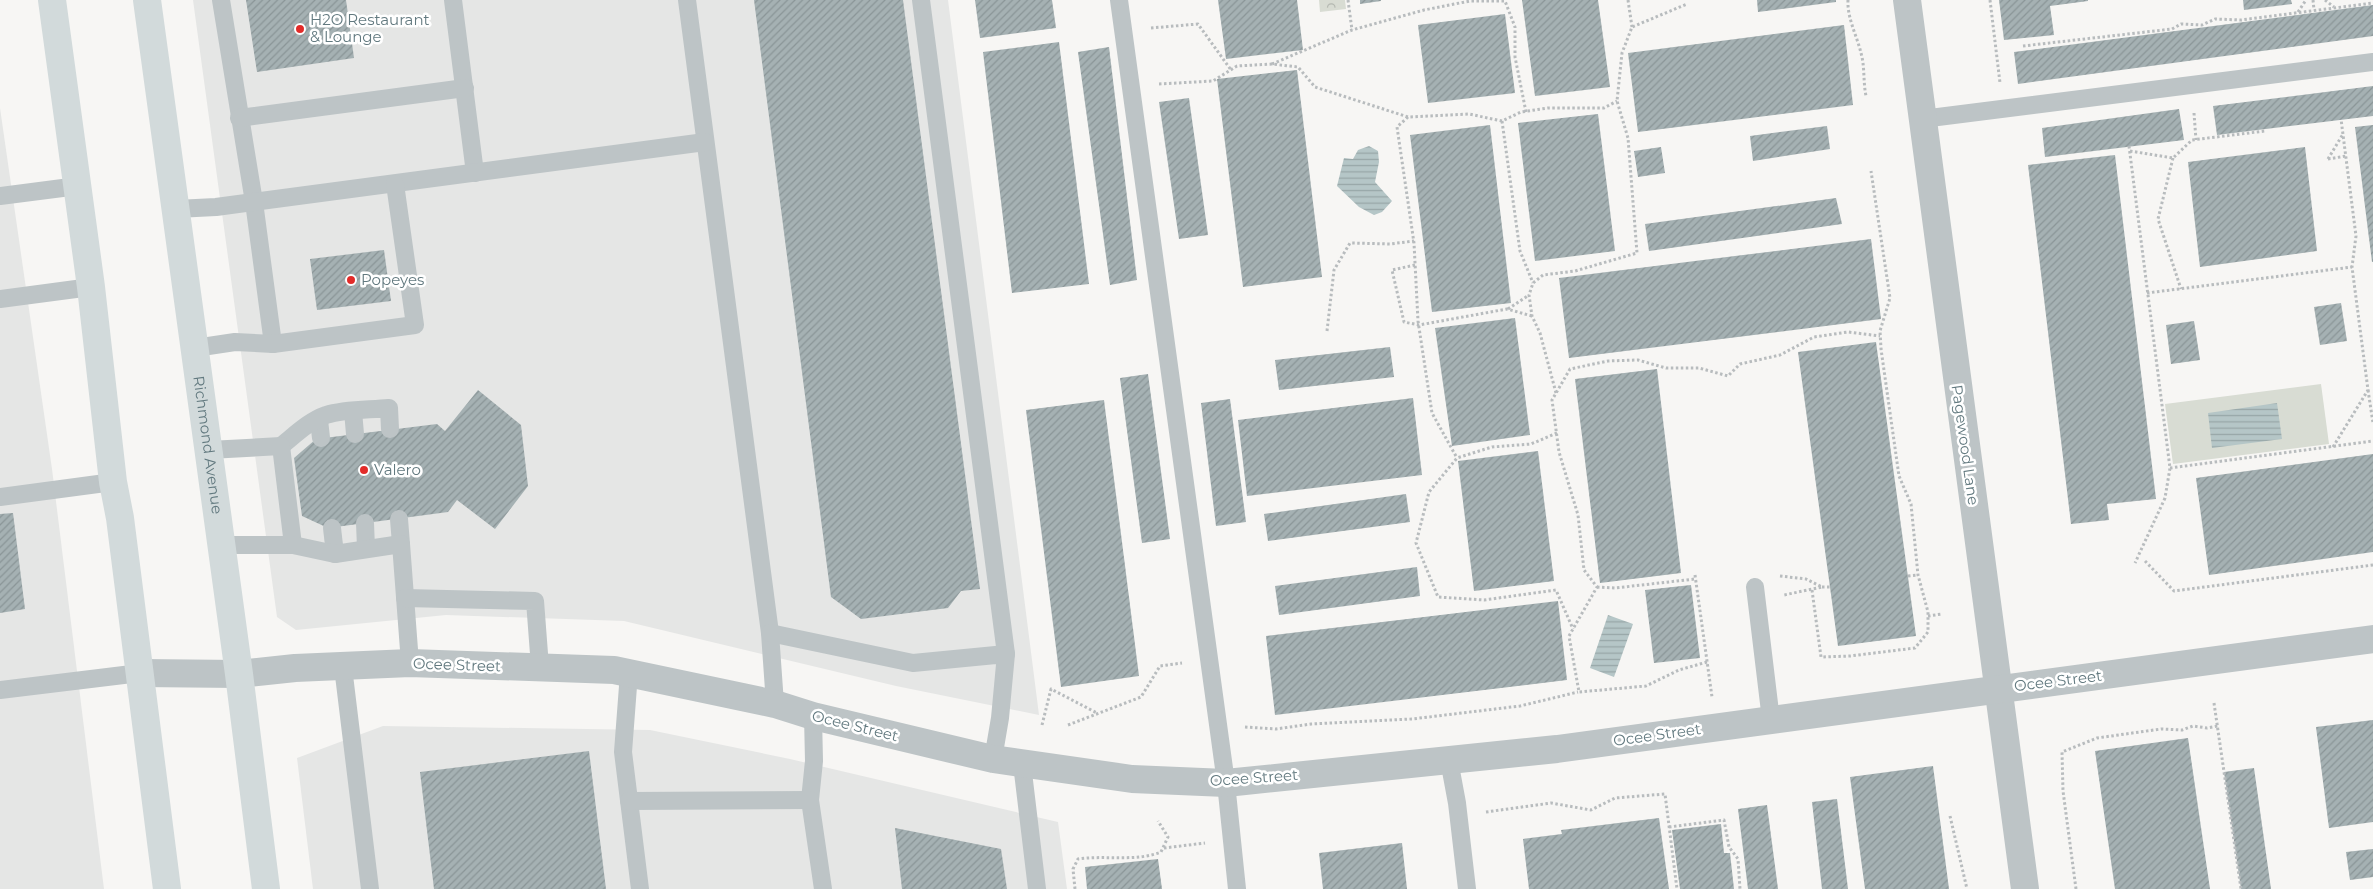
<svg xmlns="http://www.w3.org/2000/svg" width="2373" height="889" font-family="Montserrat,sans-serif">
  <style>
    .built { fill: #e5e6e5 }
    .forest { fill: url(#forest-crowns) }
    .pitch { fill: #d8dcd3 }
    .water { fill: url(#water-rules) }
    .building { fill: url(#building-hatch) }
    .lines { fill: none; stroke-linecap: round; stroke-linejoin: round }
    .path { stroke: #b8bcbe; stroke-width: 3; stroke-dasharray: 2.5 2.5; stroke-linecap: butt }
    .lane { stroke: #bdc4c6; stroke-width: 18 }
    .street { stroke: #bdc4c6; stroke-width: 28 }
    .secondary { stroke: #d2dadb; stroke-width: 28 }
    .poi-dot { fill: #e22b29; stroke: #fff; stroke-width: 2 }
    .labels { text-anchor: middle; stroke-width: 5; stroke-linejoin: round; paint-order: stroke }
    .poi-label { font-size: 15px; fill: #62797f; stroke: #fff; text-anchor: start }
    .street-label { font-size: 15px; fill: #62797f; stroke: #fff }
  </style>
  <defs>
    <pattern id="forest-crowns" width="20" height="18" patternUnits="userSpaceOnUse" patternTransform="scale(1.25)"><rect width="20" height="18" fill="#d8dcd3"/><path d="M2 6a3 3 0 1 1 6 0M12 15a3 3 0 1 1 6 0" fill="none" stroke="#b3b7b0"/></pattern>
    <pattern id="water-rules" width="6" height="5" patternUnits="userSpaceOnUse" patternTransform="scale(1.25)"><rect width="6" height="5" fill="#b5c6c7"/><path d="M0 2.5h6" fill="none" stroke="#97a6a7"/></pattern>
    <pattern id="building-hatch" width="6" height="6" patternUnits="userSpaceOnUse" patternTransform="scale(1.25)"><rect width="6" height="6" fill="#a5b1b3"/><path d="M-1 1l2-2M0 6l6-6M5 7l2-2" fill="none" stroke="#8a9597"/></pattern>
  </defs>
  <rect width="100%" height="100%" fill="#f7f6f4"/>
  <g class="built">
    <polygon points="193,0 948,0 1039,715 896,686 624,621 446,615 296,630 277,617"/>
    <polygon points="0,108 52,469 104,889 0,889"/>
    <polygon points="383,726 650,730 790,759 1058,822 1067,889 313,889 297,758"/>
  </g>
  <polygon class="forest" points="1319,0 1345,0 1346,9 1320,12"/>
  <polygon class="pitch" points="2321,384 2329,444 2173,464 2165,404"/>
  <g class="water">
    <polygon points="1369,146 1378,151 1379,162 1375,182 1392,201 1382,212 1374,215 1359,207 1337,186 1344,158 1353,159 1358,150"/>
    <polygon points="2277,403 2282,439 2212,448 2208,413"/>
    <polygon points="1608,615 1633,624 1614,677 1590,668"/>
  </g>
  <g class="building">
    <polygon points="246,0 346,0 354,58 257,72"/>
    <polygon points="754,0 903,0 980,589 961,591 948,608 861,619 831,597"/>
    <polygon points="975,0 1052,0 1056,28 980,38"/>
    <polygon points="1218,0 1297,0 1303,50 1226,59"/>
    <polygon points="1360,0 1381,0 1381,1 1360,4"/>
    <polygon points="1522,0 1598,0 1610,87 1535,96"/>
    <polygon points="1757,0 1836,0 1836,2 1758,12"/>
    <polygon points="1999,0 2088,0 2088,1 2050,6 2054,35 2004,40"/>
    <polygon points="2243,0 2291,0 2292,4 2244,10"/>
    <polygon points="2373,5 2373,36 2018,84 2014,52"/>
    <polygon points="1505,14 1515,93 1428,103 1418,25"/>
    <polygon points="1844,25 1853,105 1638,132 1628,53"/>
    <polygon points="1059,42 1089,284 1012,293 983,52"/>
    <polygon points="1109,47 1137,280 1110,285 1078,52"/>
    <polygon points="1297,70 1322,277 1243,287 1217,79"/>
    <polygon points="2373,86 2373,116 2217,135 2213,106"/>
    <polygon points="1189,98 1208,235 1179,239 1159,102"/>
    <polygon points="2179,109 2184,140 2045,157 2042,128"/>
    <polygon points="1598,114 1615,251 1535,261 1518,123"/>
    <polygon points="1490,125 1511,303 1432,312 1410,135"/>
    <polygon points="2373,125 2373,262 2372,262 2355,127"/>
    <polygon points="1827,126 1830,149 1753,161 1750,136"/>
    <polygon points="1661,147 1665,173 1638,177 1634,151"/>
    <polygon points="2305,147 2317,251 2200,267 2188,162"/>
    <polygon points="2115,155 2156,499 2107,504 2109,520 2071,524 2028,165"/>
    <polygon points="1836,198 1842,224 1649,251 1645,224"/>
    <polygon points="1871,239 1881,319 1569,358 1559,278"/>
    <polygon points="384,250 391,301 317,310 310,259"/>
    <polygon points="2341,303 2347,341 2320,345 2314,307"/>
    <polygon points="1515,318 1530,435 1452,446 1435,328"/>
    <polygon points="2194,321 2200,360 2171,364 2166,325"/>
    <polygon points="1876,342 1916,636 1838,646 1798,352"/>
    <polygon points="1390,347 1394,377 1279,390 1275,360"/>
    <polygon points="1657,369 1681,573 1600,583 1575,379"/>
    <polygon points="1148,374 1170,539 1142,543 1120,378"/>
    <polygon points="478,390 521,425 528,486 495,529 457,500 448,512 328,528 302,516 294,458 316,439 437,424 445,431"/>
    <polygon points="1413,398 1422,475 1247,496 1238,420"/>
    <polygon points="1230,399 1246,522 1216,526 1201,403"/>
    <polygon points="1104,400 1139,676 1061,687 1026,410"/>
    <polygon points="1538,451 1554,581 1474,591 1458,461"/>
    <polygon points="2373,454 2373,552 2209,575 2196,478"/>
    <polygon points="1406,494 1410,522 1268,541 1264,514"/>
    <polygon points="13,513 25,609 0,613 0,514"/>
    <polygon points="1417,567 1420,596 1279,615 1275,586"/>
    <polygon points="1691,585 1700,658 1654,663 1645,590"/>
    <polygon points="1558,601 1567,680 1275,715 1266,636"/>
    <polygon points="2373,720 2373,822 2329,828 2316,727"/>
    <polygon points="2188,738 2210,889 2115,889 2095,751"/>
    <polygon points="589,751 606,889 434,889 420,772"/>
    <polygon points="1933,766 1949,889 1865,889 1850,777"/>
    <polygon points="2254,768 2271,889 2241,889 2224,772"/>
    <polygon points="1837,799 1848,889 1822,889 1812,802"/>
    <polygon points="1767,805 1778,889 1748,889 1738,809"/>
    <polygon points="1659,818 1669,889 1529,889 1523,839 1562,834 1561,830"/>
    <polygon points="1721,824 1724,853 1730,853 1734,889 1680,889 1672,830"/>
    <polygon points="895,828 1001,849 1007,889 902,889"/>
    <polygon points="1402,843 1407,889 1323,889 1319,853"/>
    <polygon points="2373,849 2373,877 2350,880 2346,852"/>
    <polygon points="1158,859 1162,889 1087,889 1085,867"/>
  </g>
  <g class="lines">
    <g class="path">
      <polyline points="1348,0 1352,30"/>
      <polyline points="1628,0 1632,27"/>
      <path d="M1848 0C1847 18 1857 36 1861 53 1865 67 1863 82 1866 96"/>
      <polyline points="1990,0 2000,83"/>
      <polyline points="2313,0 2314,10"/>
      <polyline points="2325,0 2334,7"/>
      <polyline points="2298,12 2306,0"/>
      <polyline points="1151,28 1198,24 1231,70"/>
      <polyline points="2023,46 2172,29 2181,24 2202,25 2215,19 2241,20 2373,3"/>
      <polyline points="1272,64 1352,30 1424,10 1470,1 1505,1 1515,27 1515,57 1526,112"/>
      <polyline points="1159,84 1213,81 1237,66 1272,64 1298,67 1315,87 1408,117 1469,114 1502,121 1521,112 1548,108 1604,108 1617,101"/>
      <polyline points="2194,113 2196,140"/>
      <polyline points="1408,117 1397,127 1414,243 1418,321 1432,413 1457,458"/>
      <polyline points="1502,121 1520,251 1533,283"/>
      <polyline points="2129,146 2170,468 2165,498 2135,563"/>
      <polyline points="2130,151 2173,158 2192,140 2265,131"/>
      <polyline points="2173,158 2158,219 2181,289"/>
      <polyline points="2328,159 2343,134"/>
      <polyline points="2328,159 2346,156"/>
      <polyline points="1415,265 1392,270 1404,322 1419,325 1507,309 1532,316"/>
      <polyline points="2147,293 2352,267"/>
      <polyline points="1508,309 1529,295"/>
      <polyline points="1327,331 1334,270 1350,243 1390,244 1414,241"/>
      <polyline points="2368,390 2373,423"/>
      <polyline points="1556,393 1540,333 1532,316 1529,295 1533,283 1543,275 1575,271 1637,253 1628,138 1617,101 1622,53 1632,27 1687,4"/>
      <polyline points="1557,433 1531,444 1492,447 1457,458 1429,492 1416,543 1438,597 1484,600 1556,590 1573,629"/>
      <polyline points="2333,447 2368,390 2352,267 2356,236 2341,119"/>
      <polyline points="2170,468 2373,441"/>
      <polyline points="2145,561 2174,591 2373,565"/>
      <polyline points="1695,575 1712,697"/>
      <polyline points="1780,576 1806,579 1822,587 1784,595"/>
      <polyline points="1908,576 1918,575"/>
      <polyline points="1597,587 1615,588 1695,579"/>
      <polyline points="1822,587 1830,587"/>
      <polyline points="1812,590 1821,657 1850,656 1915,648 1928,632 1928,612 1918,575 1911,504 1899,476 1881,349 1880,331 1890,298 1871,171"/>
      <polyline points="1928,616 1942,614"/>
      <polyline points="1707,662 1679,670 1646,686 1579,692 1569,636 1597,587 1584,570 1578,515 1559,452 1552,400 1570,369 1608,361 1638,360 1666,368 1699,368 1728,376 1740,364 1780,355 1814,337 1848,332 1880,336"/>
      <polyline points="2214,703 2241,889"/>
      <polyline points="1042,725 1051,689 1097,713"/>
      <polyline points="1068,725 1141,697 1160,666 1182,663"/>
      <polyline points="1245,727 1276,729 1311,724 1412,719 1520,706 1578,692"/>
      <polyline points="1486,812 1551,803 1591,810 1615,798 1665,794 1677,889"/>
      <polyline points="1950,816 1967,889"/>
      <polyline points="1669,827 1724,820 1729,847 1738,859 1740,889"/>
      <polyline points="1164,848 1205,843"/>
      <path d="M1075 889 1073 869 1078 859C1105 855 1136 862 1161 852L1168 837 1158 821"/>
      <polyline points="2076,889 2063,791 2062,752 2097,738 2161,729 2182,730 2193,726 2207,728 2218,726"/>
    </g>
    <g class="lane">
      <polyline points="221,0 254,202 273,344"/>
      <polyline points="453,0 475,173"/>
      <polyline points="687,0 770,633 775,704"/>
      <polyline points="921,0 1006,654"/>
      <polyline points="1119,0 1226,783 1237,889"/>
      <polyline points="239,118 465,88"/>
      <polyline points="1922,119 2373,62"/>
      <polyline points="0,196 78,186"/>
      <polyline points="176,209 216,207 705,142"/>
      <polyline points="0,299 91,287"/>
      <polyline points="195,348 235,342 273,344 415,325 395,184"/>
      <polyline points="353,411 355,434"/>
      <polyline points="319,420 321,438"/>
      <path d="M281 446C295 435 309 421 326 415 345 409 369 410 389 408L390 429"/>
      <polyline points="209,450 281,446 293,545"/>
      <polyline points="0,497 113,482"/>
      <polyline points="399,519 401,544"/>
      <polyline points="365,523 366,548"/>
      <polyline points="332,528 335,554"/>
      <polyline points="222,545 293,545 335,554 401,544 410,663"/>
      <polyline points="1755,587 1771,720"/>
      <polyline points="405,598 535,601 540,667"/>
      <polyline points="770,633 913,663 1006,654 1000,718 993,759"/>
      <polyline points="343,667 370,889"/>
      <polyline points="629,673 623,752 640,889"/>
      <polyline points="0,690 140,673"/>
      <polyline points="813,716 814,761 810,800 823,889"/>
      <polyline points="1449,760 1457,803 1467,889"/>
      <polyline points="1022,764 1037,889"/>
      <polyline points="629,801 810,800"/>
    </g>
    <g class="street">
      <polyline points="1907,0 2025,889"/>
      <polyline points="140,673 239,674 295,668 410,663 614,670 775,704 813,716 993,759 1132,779 1226,783 1557,749 2373,639"/>
    </g>
    <g class="secondary">
      <polyline points="52,0 91,287 113,482 120,518 167,889"/>
      <path id="s1" d="M147 0 239 674 266 889"/>
    </g>
  </g>
  <g class="poi-dot">
    <circle cx="300" cy="29" r="5"/>
    <circle cx="351" cy="280" r="5"/>
    <circle cx="364" cy="470" r="5"/>
  </g>
  <g class="labels">
    <g class="poi-label">
      <text x="310" y="25">H2O Restaurant<tspan x="310" dy="17">&amp; Lounge</tspan></text>
      <text x="361" y="285">Popeyes</text>
      <text x="374" y="475">Valero</text>
    </g>
    <g class="street-label">
      <text dy="5" stroke="none"><textPath href="#s1" startOffset="449">Richmond Avenue</textPath></text>
      <text transform="translate(1965 445) rotate(82)" y="5">Pagewood Lane</text>
      <text transform="translate(457 665) rotate(2)" y="5">Ocee Street</text>
      <text transform="translate(2058 681) rotate(-7)" y="5">Ocee Street</text>
      <text transform="translate(855 726) rotate(14)" y="5">Ocee Street</text>
      <text transform="translate(1657 735) rotate(-8)" y="5">Ocee Street</text>
      <text transform="translate(1254 778) rotate(-4)" y="5">Ocee Street</text>
    </g>
  </g>
</svg>
